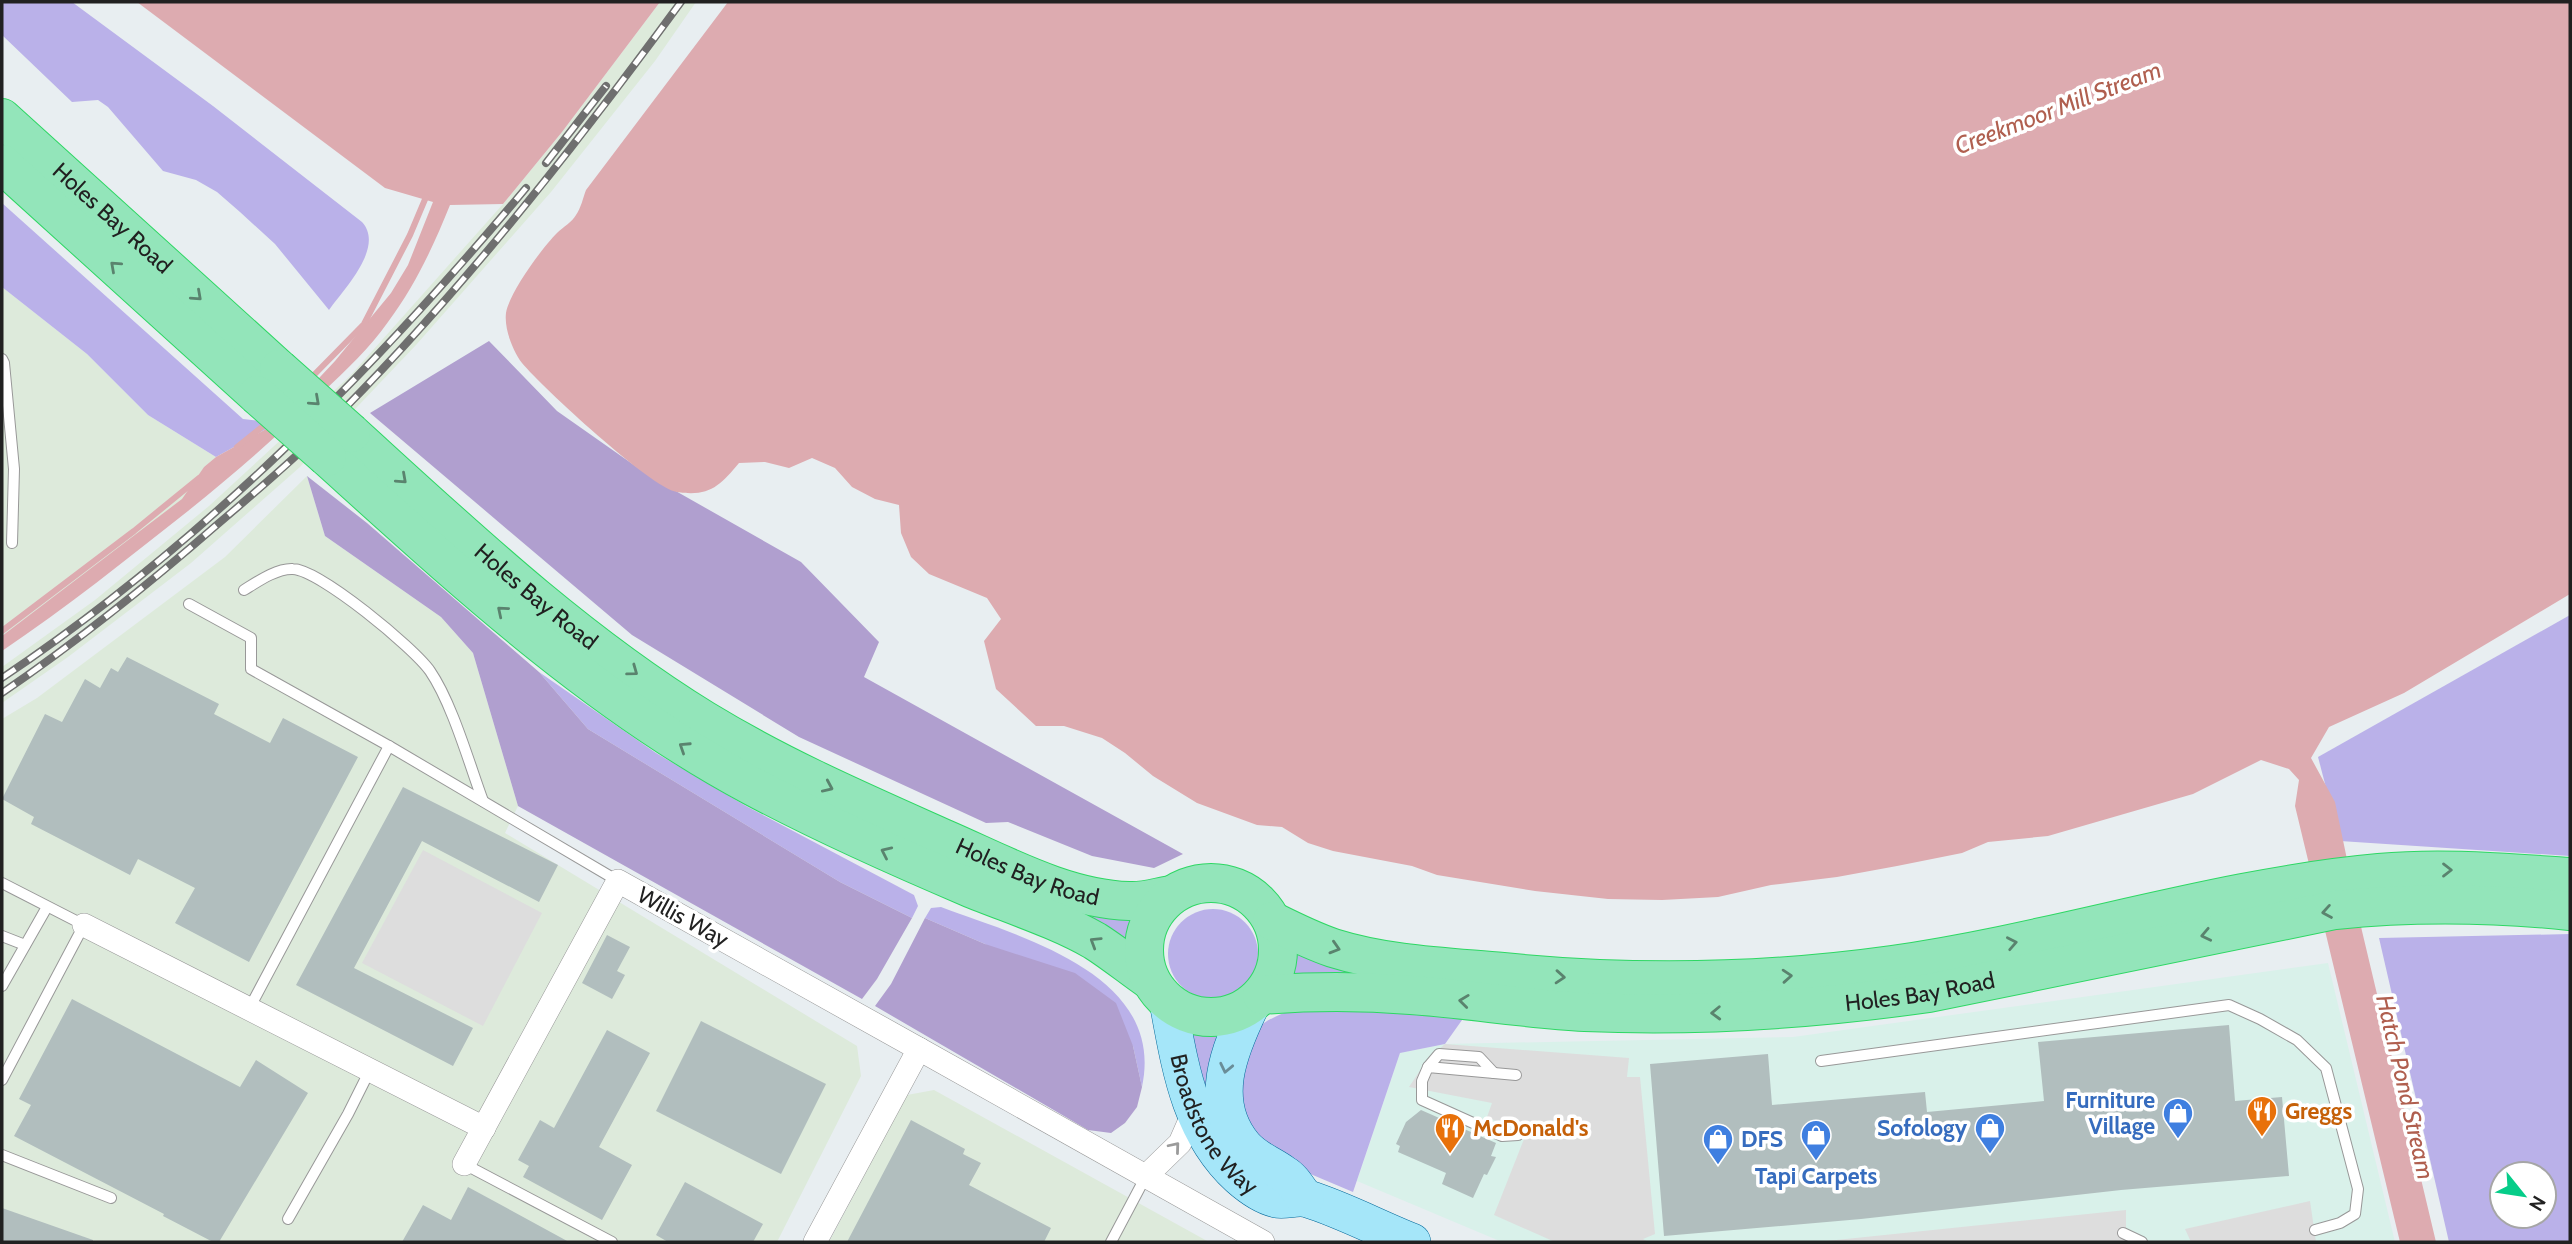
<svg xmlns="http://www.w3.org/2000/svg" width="2572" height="1244" font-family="Cabin,sans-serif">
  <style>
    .commercial { fill: #d9f1ea }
    .industrial { fill: #ddeadb }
    .grass { fill: #bab1e9; fill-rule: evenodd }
    .forest { fill: #b09fcf }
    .parking { fill: #ddd }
    .water { fill: #ddabb0 }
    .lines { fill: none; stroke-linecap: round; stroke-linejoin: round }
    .stream { stroke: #ddabb0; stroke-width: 6 }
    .building { fill: #b1bebe }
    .lane-casing { stroke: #989898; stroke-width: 12 }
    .street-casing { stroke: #989898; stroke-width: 24 }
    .primary-casing { stroke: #04699a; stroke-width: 38 }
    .highway-casing { stroke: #2ed764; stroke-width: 40 }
    .lane { stroke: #fff; stroke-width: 10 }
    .street { stroke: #fff; stroke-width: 23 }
    .primary { stroke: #a5e6f9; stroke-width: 37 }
    .highway { stroke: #93e5ba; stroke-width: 38 }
    .rail-casing { stroke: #6f6f6f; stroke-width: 8 }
    .rail { stroke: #fff; stroke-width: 5; stroke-dasharray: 16; stroke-linecap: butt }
    .highway-bridge-casing { stroke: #2ed764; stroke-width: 40; stroke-linecap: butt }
    .highway-bridge { stroke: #93e5ba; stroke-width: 38 }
    .oneway { stroke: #5a836e }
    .oneway2 { stroke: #6a8d98 }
    .oneway3 { stroke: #9b9b9b }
    .labels { text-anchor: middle; stroke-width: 7; stroke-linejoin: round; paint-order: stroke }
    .street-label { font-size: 23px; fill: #212121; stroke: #fff }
    .shop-label { font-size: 23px; font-weight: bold; fill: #366cbe; stroke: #fff; text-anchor: end }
    .food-label { font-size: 23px; font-weight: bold; fill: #c56008; stroke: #fff; text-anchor: start }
    .water-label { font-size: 24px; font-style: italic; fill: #b05f4f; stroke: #fff }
  </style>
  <rect width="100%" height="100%" fill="#e8eef1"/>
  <polygon class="commercial" points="2328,963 2395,1242 1502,1242 1357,1181 1400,1053 1445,1044 1793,1037"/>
  <g class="industrial">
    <polygon points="660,2 696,2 655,61 551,192 416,345 300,467 191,563 68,657 2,703 2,667 95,600 209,506 350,376 503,204 562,132"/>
    <polygon points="2,287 87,354 148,415 216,457 204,467 183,499 2,636"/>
    <polygon points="307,476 325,536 441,617 473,653 518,806 505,833 857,1046 861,1076 777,1242 2,1242 2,719 37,698 225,557"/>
    <polygon points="934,1090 1209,1242 829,1242 907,1095"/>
  </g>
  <g class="grass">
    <path d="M2 2H72L213 106 362 222C385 247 344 289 329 310L275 244 240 212 217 192 196 180 163 171 108 107 98 100 72 102 2 35Z"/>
    <polygon points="2,203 243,419 277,423 216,457 148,415 87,354 2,287"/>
    <polygon points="2570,615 2570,856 2340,841 2318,757"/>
    <polygon points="539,672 656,753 746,806 914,895 918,906 912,918 840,882 588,729"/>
    <polygon points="1052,896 1142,913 1136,925 1132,951"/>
    <path d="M941 907C1021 937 1166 974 1142 1087L1133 1046 985 944 925 918 931 908Z"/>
    <circle cx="1213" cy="954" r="45"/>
    <path d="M2570 934V1242H2449L2379 938ZM2544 1174V1216H2502V1174Z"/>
    <polygon points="1295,947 1385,976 1291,977 1297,958"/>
    <path d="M1301 1007 1467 1013 1445 1044 1400 1053 1353 1192 1282 1162 1239 1119C1241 1105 1242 1052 1247 1042 1257 1021 1281 1014 1301 1007Z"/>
    <polygon points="1190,1033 1201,1036 1226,1036 1214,1131"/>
  </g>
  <g class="forest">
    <polygon points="489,341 557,411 651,477 801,562 879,642 864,677 1183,854 1154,868 1092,856 1008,822 986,823 799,737 632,635 370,413"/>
    <polygon points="307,476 367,523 539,672 588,729 840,882 912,918 877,979 862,999 518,806 473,653 441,617 325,536"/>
    <polygon points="925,918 985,944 1075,973 1116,1003 1133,1046 1142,1087 1137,1107 1125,1123 1111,1133 1088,1130 875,1006 891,984"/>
  </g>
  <g class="parking">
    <polygon points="423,850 542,913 483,1026 362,963"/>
    <polygon points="1445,1044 1629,1058 1627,1077 1640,1077 1655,1234 1643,1239 1649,1242 1555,1242 1494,1215 1526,1134 1487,1117 1492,1103 1409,1087 1427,1060"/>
    <polygon points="2310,1201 2316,1242 2191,1242 2185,1229"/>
    <polygon points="2126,1210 2126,1242 1817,1242"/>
  </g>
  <g class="water">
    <path d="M137 2H660L562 132 503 204 450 205C433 247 415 286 388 322 370 348 346 370 323 392 280 434 235 473 188 511 127 559 66 608 2 651V636L182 499 204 467 216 457 277 423 335 361 391 293 408 265 433 202 385 188Z"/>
    <path d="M728 2H2570V594L2404 693 2329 727 2311 758 2335 802 2362 931 2436 1242H2400L2295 806 2299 780 2289 769 2261 760 2193 794 2048 836 1988 842 1962 853 1897 866 1837 877 1771 885 1718 897 1662 900 1608 899 1535 891 1437 875 1412 866 1333 851 1308 843 1282 827 1257 825 1197 803 1153 776 1125 753 1102 738 1064 726H1036L996 689 984 641 1001 619 987 598 929 574 911 557 901 533 899 505 875 499 852 487 835 468 812 458 789 468 765 462 739 463C720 486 709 497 677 492 651 488 542 387 522 363 513 351 504 329 506 313 509 293 542 248 557 233 563 227 572 222 576 215 581 208 583 198 586 190Z"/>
  </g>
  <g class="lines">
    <g class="stream">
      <polyline points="309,380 364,324 410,235 426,197"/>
      <polyline points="237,447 267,423"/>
      <polyline points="2,631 134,531 199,478"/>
    </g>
  </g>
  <g class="building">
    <polygon points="127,657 219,704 214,714 270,743 283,718 358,757 249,962 175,923 195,888 138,859 130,875 31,824 34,817 2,799 45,714 62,722 85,679 100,688 111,668 118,672"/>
    <polygon points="403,787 558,865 539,902 422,841 354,968 473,1028 453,1066 296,985"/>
    <polygon points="607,935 630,947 617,971 625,975 612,999 582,983"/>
    <polygon points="72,999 240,1087 256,1060 308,1093 219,1242 213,1242 163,1216 164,1214 14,1136 31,1105 19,1099"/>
    <polygon points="701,1021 826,1084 781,1174 656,1111"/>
    <polygon points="2229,1025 2235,1101 2282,1097 2289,1176 2121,1190 1861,1219 1664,1236 1650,1064 1768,1054 1772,1105 1925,1092 1927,1112 2044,1101 2038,1042"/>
    <polygon points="607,1030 650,1053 599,1147 632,1165 602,1220 523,1177 529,1166 518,1160 540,1120 554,1128"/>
    <polygon points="1421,1110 1496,1143 1491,1156 1496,1157 1487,1175 1484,1174 1473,1198 1442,1184 1446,1173 1398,1152 1400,1146 1396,1144 1406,1122"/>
    <polygon points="911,1120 965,1149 963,1154 981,1163 969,1185 1051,1228 1044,1242 847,1242"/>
    <polygon points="685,1182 763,1224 753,1242 668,1242 656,1235"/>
    <polygon points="468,1187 569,1242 402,1242 423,1205 451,1220"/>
    <polygon points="2,1208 93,1240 93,1242 2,1242"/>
  </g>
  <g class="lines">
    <g class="lane-casing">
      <g id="lane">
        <polyline points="2,359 4,363 14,469 12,543"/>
        <path d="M244 590C257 582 277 568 293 569 320 570 414 648 430 671 452 703 469 763 483 801"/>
        <polyline points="189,604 251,638 251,669 389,746 618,881"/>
        <polyline points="2,883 84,925 2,1080"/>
        <polyline points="2,936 25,945"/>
        <polyline points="2,986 47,907"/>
        <polyline points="249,1009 389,746"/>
        <polyline points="1821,1061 2229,1005 2260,1019 2297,1040 2326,1068 2358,1189 2355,1214 2340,1223 2315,1230"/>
        <polyline points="1428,1067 1439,1054 1479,1057 1494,1073"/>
        <polyline points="1516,1075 1428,1067 1422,1081 1422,1100 1502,1136 1518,1135"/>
        <polyline points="2,1155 111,1198"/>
        <polyline points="464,1164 612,1242"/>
        <polyline points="288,1219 348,1114 370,1070"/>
        <polyline points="2123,1233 2142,1242"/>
        <polyline points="1111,1242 1146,1176"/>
      </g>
    </g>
    <g class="street-casing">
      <g id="street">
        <polyline points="84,925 484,1128"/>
        <polyline points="464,1164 618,881 919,1049"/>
        <polyline points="1146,1176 1180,1143 1194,1111"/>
        <polyline points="815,1242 919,1049 1263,1242"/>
      </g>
    </g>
    <g class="primary-casing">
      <g id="primary">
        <path id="s1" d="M1168 1002C1180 1066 1189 1131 1239 1177 1248 1185 1263 1196 1276 1199 1286 1201 1297 1196 1308 1199 1341 1209 1379 1229 1412 1242"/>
        <path d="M1251 1005C1229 1050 1207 1102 1244 1146 1256 1160 1271 1164 1284 1174 1293 1179 1299 1191 1305 1198"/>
      </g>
    </g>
    <g class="highway-casing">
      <g id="highway">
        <path id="s2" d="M2 118 279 369"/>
        <polyline points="2,164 257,395"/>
        <path id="s3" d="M351 433C463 535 574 640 704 720 781 767 862 802 945 839 1003 864 1065 899 1129 901 1143 902 1158 897 1171 895"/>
        <path d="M327 457C460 577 593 701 752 786 823 824 895 856 968 887 1009 904 1057 919 1095 941 1114 953 1132 968 1151 981"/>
        <circle cx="1211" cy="950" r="67"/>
        <path d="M1272 921C1292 931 1312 941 1333 948 1387 965 1447 967 1503 972 1633 985 1762 983 1892 965 2055 942 2214 888 2379 873 2443 867 2506 873 2570 877"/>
        <path id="s4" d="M1262 995C1312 991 1361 991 1411 995 1469 999 1526 1009 1585 1012 1700 1017 1815 1009 1929 993L2335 910C2414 902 2491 903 2570 911"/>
      </g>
    </g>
    <use href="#lane" class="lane"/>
    <use href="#street" class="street"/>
    <use href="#primary" class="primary"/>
    <use href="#highway" class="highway"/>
    <g class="rail-casing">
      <g id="rail">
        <polyline points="546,163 606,86"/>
        <path d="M2 678C202 544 372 372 526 188"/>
        <path d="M2 693C78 641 149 584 219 523 253 494 289 464 321 432 455 300 571 152 681 2"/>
      </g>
    </g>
    <use href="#rail" class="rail"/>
    <g class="highway-bridge-casing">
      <g id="highway-bridge">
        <polyline points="279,369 351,433"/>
        <polyline points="257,395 327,457"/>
      </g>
    </g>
    <use href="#highway-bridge" class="highway-bridge"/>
  </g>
  <defs><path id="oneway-chevron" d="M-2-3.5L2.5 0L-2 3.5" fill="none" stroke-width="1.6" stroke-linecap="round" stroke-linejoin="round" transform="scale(1.75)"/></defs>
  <g class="oneway">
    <use href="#oneway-chevron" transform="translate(115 266) rotate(-138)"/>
    <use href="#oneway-chevron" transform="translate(197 296) rotate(42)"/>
    <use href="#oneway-chevron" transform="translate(315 401) rotate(42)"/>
    <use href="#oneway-chevron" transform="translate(402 479) rotate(42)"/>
    <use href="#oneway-chevron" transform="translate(502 611) rotate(-140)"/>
    <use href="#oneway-chevron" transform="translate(633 671) rotate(36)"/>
    <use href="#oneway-chevron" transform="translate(684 747) rotate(-147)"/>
    <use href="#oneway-chevron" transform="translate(828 787) rotate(24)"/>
    <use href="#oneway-chevron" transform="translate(886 852) rotate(-155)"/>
    <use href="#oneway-chevron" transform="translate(2447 870)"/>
    <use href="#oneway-chevron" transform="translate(2327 912) rotate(170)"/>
    <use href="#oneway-chevron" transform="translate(2206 935) rotate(168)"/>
    <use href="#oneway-chevron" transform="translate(1095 942) rotate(-148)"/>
    <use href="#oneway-chevron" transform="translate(2012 943) rotate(-11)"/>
    <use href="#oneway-chevron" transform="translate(1335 948) rotate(17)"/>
    <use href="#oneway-chevron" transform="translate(1787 976) rotate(-4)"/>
    <use href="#oneway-chevron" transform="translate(1560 977) rotate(4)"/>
    <use href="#oneway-chevron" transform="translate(1464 1001) rotate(-173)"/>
    <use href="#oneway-chevron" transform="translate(1716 1013) rotate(178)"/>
  </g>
  <use class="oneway2" href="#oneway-chevron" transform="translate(1226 1068) rotate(102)"/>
  <use class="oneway3" href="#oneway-chevron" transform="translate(1175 1147) rotate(-50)"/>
  <defs>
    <g id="restaurant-pin" transform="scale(1.575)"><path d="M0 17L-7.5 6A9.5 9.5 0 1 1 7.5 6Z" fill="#e8710a" stroke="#fff"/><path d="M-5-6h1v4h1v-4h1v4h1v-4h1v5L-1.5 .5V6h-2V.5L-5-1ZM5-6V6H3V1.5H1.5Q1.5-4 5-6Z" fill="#fff"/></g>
    <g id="shop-pin" transform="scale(1.575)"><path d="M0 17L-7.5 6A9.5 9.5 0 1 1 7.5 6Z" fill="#3f7fe0" stroke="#fff"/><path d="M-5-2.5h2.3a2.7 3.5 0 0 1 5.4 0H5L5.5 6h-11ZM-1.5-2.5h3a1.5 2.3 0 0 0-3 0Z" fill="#fff"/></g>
  </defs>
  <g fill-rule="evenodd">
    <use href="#restaurant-pin" x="2262" y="1111"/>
    <use href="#shop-pin" x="2178" y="1113"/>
    <use href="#restaurant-pin" x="1450" y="1128"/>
    <use href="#shop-pin" x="1990" y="1128"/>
    <use href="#shop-pin" x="1816" y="1135"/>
    <use href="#shop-pin" x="1718" y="1139"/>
  </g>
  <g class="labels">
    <g class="street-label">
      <text dy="8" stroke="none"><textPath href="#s2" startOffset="149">Holes Bay Road</textPath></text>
      <text dy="8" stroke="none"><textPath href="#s3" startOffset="247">Holes Bay Road</textPath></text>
      <text dy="8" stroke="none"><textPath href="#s3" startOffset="814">Holes Bay Road</textPath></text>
      <text transform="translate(683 917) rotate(29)" y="8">Willis Way</text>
      <text dy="8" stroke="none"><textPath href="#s4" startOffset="660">Holes Bay Road</textPath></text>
      <text dy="8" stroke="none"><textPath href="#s1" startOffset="133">Broadstone Way</textPath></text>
    </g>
    <g class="shop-label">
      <text x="2155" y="1108">Furniture<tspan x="2155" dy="26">Village</tspan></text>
      <text x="1967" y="1136">Sofology</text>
      <text x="1741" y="1147" text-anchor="start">DFS</text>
      <text x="1816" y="1184" text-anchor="middle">Tapi Carpets</text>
    </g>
    <g class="food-label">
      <text x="2285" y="1119">Greggs</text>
      <text x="1473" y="1136">McDonald's</text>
    </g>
    <g class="water-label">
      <text transform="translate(2058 108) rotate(-21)" y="8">Creekmoor Mill Stream</text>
      <text transform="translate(2405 1087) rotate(77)" y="8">Hatch Pond Stream</text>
    </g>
  </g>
  <rect width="2572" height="1244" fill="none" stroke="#212121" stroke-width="7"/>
  <g transform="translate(2523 1195) rotate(120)"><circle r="33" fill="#ffffff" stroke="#a6a6a6" stroke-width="2"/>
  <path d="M0-5L12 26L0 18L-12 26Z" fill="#06cd89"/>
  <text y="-10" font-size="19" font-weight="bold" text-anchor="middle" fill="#212121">N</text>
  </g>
</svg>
